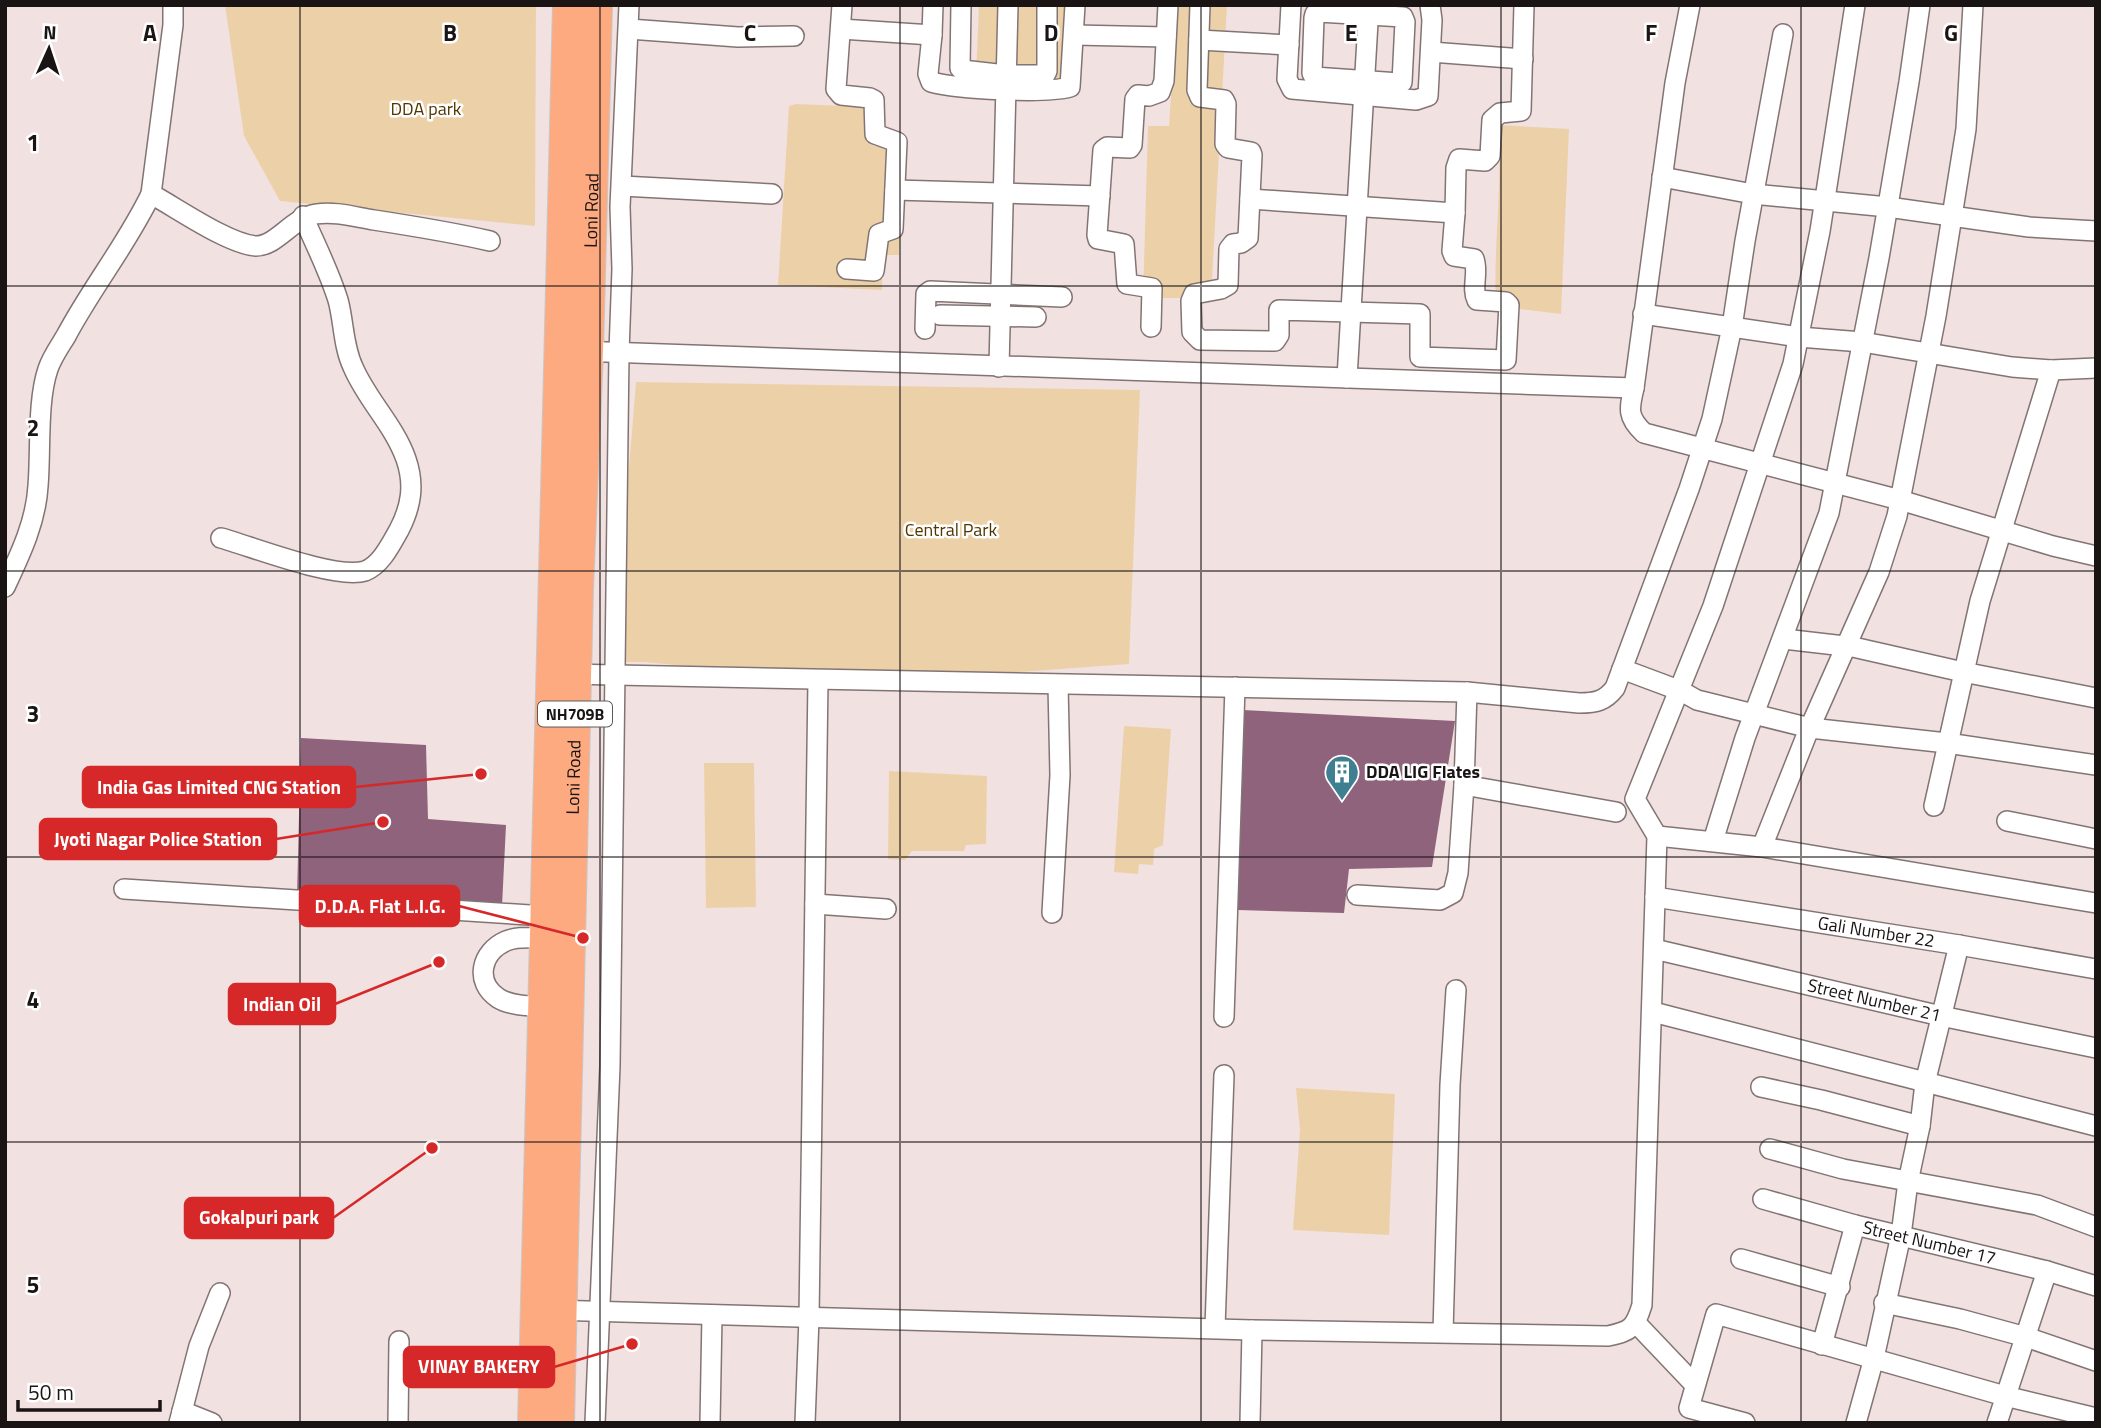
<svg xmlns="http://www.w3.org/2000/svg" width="2101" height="1428" font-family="'Titillium Web',sans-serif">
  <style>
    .green { fill: #ecd1a8 }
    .building { fill: #8e637b }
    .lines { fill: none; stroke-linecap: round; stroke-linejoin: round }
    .minor-casing { stroke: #837474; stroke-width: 22 }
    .highway-casing { stroke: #c8c7c7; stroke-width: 32 }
    .minor { stroke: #fff; stroke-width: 19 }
    .highway { stroke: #fdaa80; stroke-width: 30 }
    .grid { fill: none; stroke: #1a1414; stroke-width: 2; stroke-opacity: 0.55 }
    .labels { text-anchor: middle; stroke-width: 5; stroke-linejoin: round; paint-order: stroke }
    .shield { fill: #fff; stroke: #5f5a5a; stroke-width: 2 }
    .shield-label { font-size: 16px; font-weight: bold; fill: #1a1414 }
    .park-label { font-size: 18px; fill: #513600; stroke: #fff }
    .street-label { font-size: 18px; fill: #1a1414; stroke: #fff }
    .poi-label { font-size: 18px; font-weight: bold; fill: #1a1414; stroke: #fff; text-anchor: start }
    .grid-label { font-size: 23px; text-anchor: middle; font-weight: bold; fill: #1a1414; stroke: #fff; stroke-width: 5; stroke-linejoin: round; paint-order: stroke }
    .leader { fill: none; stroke: #d62828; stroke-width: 2.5 }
    .callout-dot { fill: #d62828; stroke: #fff; stroke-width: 2.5 }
    .callout { fill: #d62828; stroke: #d62828; stroke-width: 2.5 }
    .callout-label { font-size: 19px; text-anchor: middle; font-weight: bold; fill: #fff }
  </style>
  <rect width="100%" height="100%" fill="#f2e1e1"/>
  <g class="green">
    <polygon points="225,5 536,5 535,226 280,201 244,136"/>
    <polygon points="979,5 1081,5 1078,80 976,76"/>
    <polygon points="1177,5 1227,5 1211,298 1143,298 1148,126 1169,126"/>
    <polygon points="796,104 874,107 873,146 903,147 899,255 883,255 882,290 778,285 789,106"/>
    <path d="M1498 125 1569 129 1561 314 1496 306C1493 246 1503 185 1498 125Z"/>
    <polygon points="636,382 1140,390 1129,664 994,674 704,668 645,662 625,662 621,568"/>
    <polygon points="1124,726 1171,729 1163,845 1154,849 1153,865 1139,864 1138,874 1114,872"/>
    <polygon points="704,763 754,763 756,907 706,908"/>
    <polygon points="889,771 987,776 986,844 966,845 964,851 912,851 905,860 888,859"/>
    <polygon points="1296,1088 1395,1094 1389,1235 1293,1230 1300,1130"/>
  </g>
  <g class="building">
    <polygon points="1243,710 1455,721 1432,867 1349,869 1344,913 1238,910"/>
    <polygon points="301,738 426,745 428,819 506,825 502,906 297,896"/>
  </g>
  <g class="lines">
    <g class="minor-casing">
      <g id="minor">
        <polyline points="842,5 836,89 841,95 870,98 874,100 875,134 897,142 893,229 879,234 874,271 847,269"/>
        <polyline points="961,5 960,68 962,70 1006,75 1045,75 1047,71 1047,5"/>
        <path d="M1200 5 1197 90 1200 97 1224 100 1226 104 1225 144 1228 148 1251 152 1252 155 1248 238 1241 243 1233 244 1229 249 1228 285 1221 289 1194 294 1191 301 1192 332 1200 340 1275 341 1279 335V310L1420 314V357L1506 360 1509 305 1506 302 1477 300C1471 288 1479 273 1474 259L1454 256 1452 251 1455 213"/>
        <polyline points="1291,5 1287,79 1292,89 1416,100 1428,96 1432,20 1430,5"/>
        <polygon points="1319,12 1403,17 1405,22 1402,82 1399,83 1314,77 1312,73 1314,18 1315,14"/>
        <polyline points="629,29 738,37 794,36"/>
        <polyline points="841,29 932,35 933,5"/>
        <path d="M932 35 928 74 931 82C958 89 1044 94 1070 87L1075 5"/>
        <polyline points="1075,35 1166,37"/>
        <polyline points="1199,40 1289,45"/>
        <polyline points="1431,52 1523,59"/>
        <polyline points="1662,177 1753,194 1888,207 2029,227 2096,231"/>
        <polyline points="622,186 772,194"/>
        <polyline points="895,190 1100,196"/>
        <path d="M151 194C177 208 228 244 256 246 277 246 292 218 316 214 335 211 355 217 374 220 413 226 451 232 490 241"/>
        <polyline points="1250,199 1455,213 1456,168 1459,159 1485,161 1490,156 1492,120 1500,113 1521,111 1524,5"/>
        <polyline points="1643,314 1799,337 1862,342 2012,367 2051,370"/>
        <polyline points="940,315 1036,317"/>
        <polyline points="1151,327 1152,288 1127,284 1124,244 1098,239 1097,235 1103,150 1107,147 1130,148 1132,145 1135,99 1138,95 1149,96 1160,92 1164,81 1168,5"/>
        <polyline points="925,329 926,294 930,291 1062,297"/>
        <polyline points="577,351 1634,388 1675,83 1690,5"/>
        <polyline points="999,367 1008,5"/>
        <polyline points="1347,378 1369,5"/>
        <path d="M1634 388C1629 409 1627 417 1644 433L1900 500 2053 546 2096 556"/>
        <path d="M221 538C253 547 337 580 365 571 381 565 391 544 399 530 411 507 415 485 406 459 394 425 367 400 353 367 343 346 344 322 338 300 329 271 315 244 303 216"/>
        <path d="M5 587C20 555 36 522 38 486 41 451 37 401 48 369 52 357 60 346 66 336 92 287 127 244 151 194L173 25V5"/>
        <polyline points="1784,639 1853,647 1963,672 2096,698"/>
        <polyline points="1622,669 1681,691 1697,700 1810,728 1947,743 2096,765"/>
        <path d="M567 674 1467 692 1579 703C1596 703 1605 701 1615 688L1689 489 1712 419 1732 327 1745 241 1783 34"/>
        <polyline points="1464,785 1467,692"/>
        <polyline points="1934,806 1980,601 2051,370 2096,368"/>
        <polyline points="2007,821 2096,839"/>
        <polyline points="1657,836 1762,847 2096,903"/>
        <polyline points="1713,841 1745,738 1829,513 1879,258 1909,82 1920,5"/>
        <polyline points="1762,847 1807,734 1879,572 1897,516 1936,316 1966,129 1973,5"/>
        <polyline points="124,889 545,916"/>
        <polyline points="1357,895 1440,900 1453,893 1458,873 1464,785 1616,812"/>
        <path id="s1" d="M1655 897 1959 945 2096 969"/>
        <polyline points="815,904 886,909"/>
        <polyline points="1052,913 1060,775 1058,685"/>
        <path d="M544 938C532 938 517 936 506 941 481 952 474 982 498 998 512 1007 536 1006 552 1007"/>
        <path id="s2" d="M1654 949 1941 1016 2096 1048"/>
        <polyline points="1653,1012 2096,1126"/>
        <polyline points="1224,1017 1235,687"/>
        <polyline points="1761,1087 1821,1100 1920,1126"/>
        <polyline points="1770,1149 1843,1169 2037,1205 2096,1227"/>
        <path id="s3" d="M1763 1199 1855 1225 2047 1271 2096 1286"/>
        <polyline points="1741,1259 1840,1287"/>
        <polyline points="1884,1303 1960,1319 2026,1337 2096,1361"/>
        <path d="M551 1310 1252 1330 1608 1336C1631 1331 1635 1328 1642 1305L1657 836 1635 799 1713 606 1793 364 1820 231 1855 5"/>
        <polyline points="1636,1323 1695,1385"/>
        <polyline points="1215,1327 1224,1075"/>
        <polyline points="1443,1332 1450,1085 1456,990"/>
        <polyline points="1822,1345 1855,1225"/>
        <polyline points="182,1411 212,1423"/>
        <polyline points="179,1423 199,1346 220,1293"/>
        <polyline points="398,1423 399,1341"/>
        <polyline points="595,1423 610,1066 619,352 622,269 620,207 629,5"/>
        <polyline points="710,1423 712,1315"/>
        <polyline points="805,1423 809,1318 818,680"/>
        <polyline points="1250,1423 1252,1330"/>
        <polyline points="1745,1423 1689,1408 1716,1314 2005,1396 2096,1418"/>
        <polyline points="1856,1423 1874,1358 1901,1235 1908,1182 1920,1126 1925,1083 1959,945"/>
        <polyline points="1997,1423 2047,1271"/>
      </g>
    </g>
    <g class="highway-casing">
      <g id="highway">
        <polyline points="533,1423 568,5"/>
        <path id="s4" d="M559 1423 578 589 588 351 597 5"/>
      </g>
    </g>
    <use href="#minor" class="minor"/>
    <use href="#highway" class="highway"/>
  </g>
  <path class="grid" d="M300 5V1423M600 5V1423M900 5V1423M1201 5V1423M1501 5V1423M1801 5V1423M5 286H2096M5 571H2096M5 857H2096M5 1142H2096"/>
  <defs>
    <g id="building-pin" transform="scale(1.75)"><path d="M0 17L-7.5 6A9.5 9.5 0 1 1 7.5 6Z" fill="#3f7f92" stroke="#fff"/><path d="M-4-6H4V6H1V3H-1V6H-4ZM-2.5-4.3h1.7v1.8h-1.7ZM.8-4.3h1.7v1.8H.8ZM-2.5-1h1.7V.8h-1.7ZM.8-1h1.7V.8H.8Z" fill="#fff"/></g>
  </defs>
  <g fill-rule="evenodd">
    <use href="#building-pin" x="1342" y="772"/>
  </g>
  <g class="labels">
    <rect class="shield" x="538" y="701.5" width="74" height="25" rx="5"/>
    <g class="shield-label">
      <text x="575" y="720">NH709B</text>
    </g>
    <g class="park-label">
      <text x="426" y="115">DDA park</text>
      <text x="951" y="536">Central Park</text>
    </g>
    <g class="street-label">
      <text dy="6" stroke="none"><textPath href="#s4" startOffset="1213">Loni Road</textPath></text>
      <text dy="6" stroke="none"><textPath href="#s4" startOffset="646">Loni Road</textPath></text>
      <text dy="6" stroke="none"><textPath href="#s1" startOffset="224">Gali Number 22</textPath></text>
      <text dy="6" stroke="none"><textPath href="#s2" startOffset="226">Street Number 21</textPath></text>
      <text dy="6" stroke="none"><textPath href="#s3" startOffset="172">Street Number 17</textPath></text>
    </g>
    <g class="poi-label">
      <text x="1366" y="778">DDA LIG Flates</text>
    </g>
  </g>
  <g class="grid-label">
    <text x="150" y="41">A</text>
    <text x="450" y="41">B</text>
    <text x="750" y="41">C</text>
    <text x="1051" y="41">D</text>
    <text x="1351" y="41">E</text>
    <text x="1651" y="41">F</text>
    <text x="1951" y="41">G</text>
    <text x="33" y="151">1</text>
    <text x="33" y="436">2</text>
    <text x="33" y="722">3</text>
    <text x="33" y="1008">4</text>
    <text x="33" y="1293">5</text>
  </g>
  <path class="leader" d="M481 774L355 787M383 822L276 839M583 938L459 906M439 962L335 1004M432 1148L333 1218M632 1344L554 1367"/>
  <g class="callout-dot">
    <circle cx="481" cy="774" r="7"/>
    <circle cx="383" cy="822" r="7"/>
    <circle cx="583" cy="938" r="7"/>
    <circle cx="439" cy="962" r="7"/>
    <circle cx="432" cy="1148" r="7"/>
    <circle cx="632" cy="1344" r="7"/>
  </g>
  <g class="callout">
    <rect x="83" y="767" width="272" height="40" rx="7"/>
    <rect x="40" y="819" width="236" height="40" rx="7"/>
    <rect x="300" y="886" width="159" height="40" rx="7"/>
    <rect x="229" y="984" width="106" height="40" rx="7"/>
    <rect x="185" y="1198" width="148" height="40" rx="7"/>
    <rect x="404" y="1347" width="150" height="40" rx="7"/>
  </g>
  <g class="callout-label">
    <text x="219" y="794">India Gas Limited CNG Station</text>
    <text x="158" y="846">Jyoti Nagar Police Station</text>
    <text x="380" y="913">D.D.A. Flat L.I.G.</text>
    <text x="282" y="1011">Indian Oil</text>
    <text x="259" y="1224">Gokalpuri park</text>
    <text x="479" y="1373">VINAY BAKERY</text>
  </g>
  <rect width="2101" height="1428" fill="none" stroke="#1a1414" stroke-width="14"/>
  <g transform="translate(49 49) rotate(3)" stroke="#ffffff" stroke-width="5" paint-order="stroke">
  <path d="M0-5L12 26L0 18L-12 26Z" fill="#1a1414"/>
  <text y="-10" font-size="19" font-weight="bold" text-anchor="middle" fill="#1a1414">N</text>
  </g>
  <path d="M18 1400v10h142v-10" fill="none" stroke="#1a1414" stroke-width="3.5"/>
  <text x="28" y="1400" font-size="21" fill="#1a1414" stroke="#ffffff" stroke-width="5" paint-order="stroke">50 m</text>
</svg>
